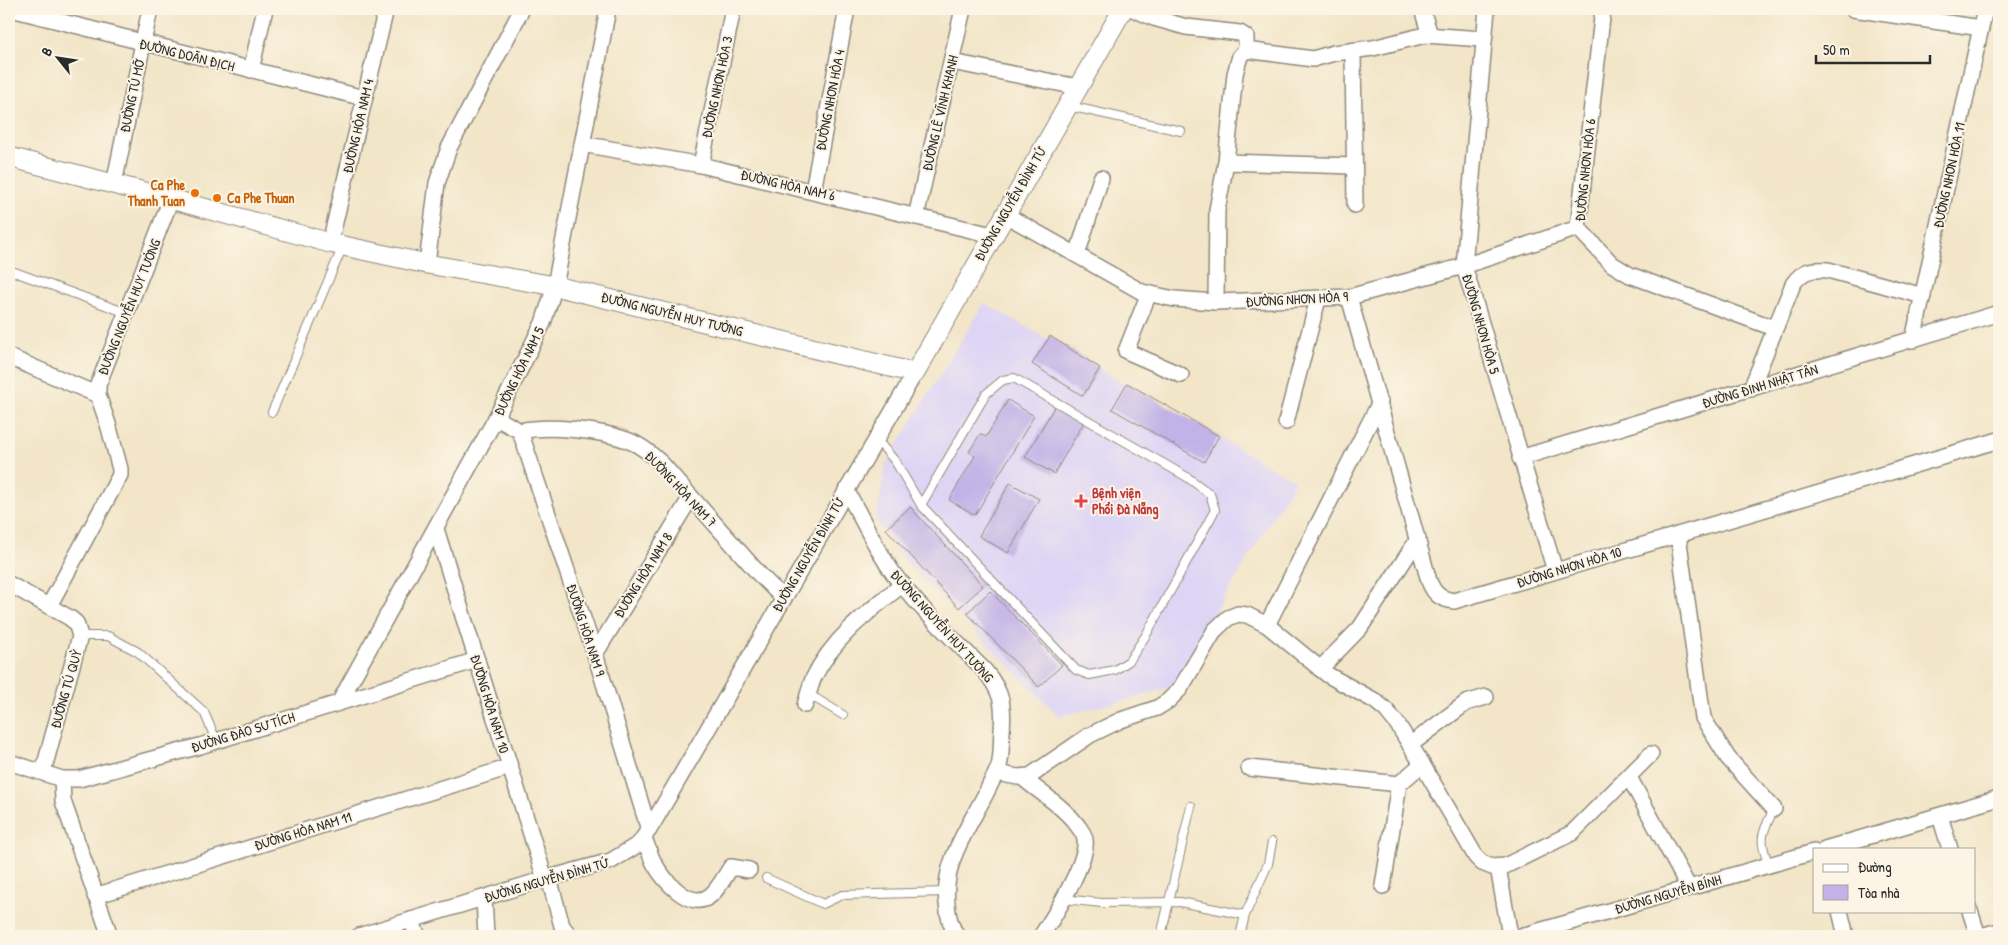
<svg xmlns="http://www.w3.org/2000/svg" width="2008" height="945" font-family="'Patrick Hand',sans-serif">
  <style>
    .built { fill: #ded5f5 }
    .building { fill: #c2b2e7 }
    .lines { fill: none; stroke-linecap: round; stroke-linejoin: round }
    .service-casing { stroke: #8e887a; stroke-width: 10 }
    .minor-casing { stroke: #8e887a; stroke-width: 18 }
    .tertiary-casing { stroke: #8e887a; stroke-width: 21 }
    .service { stroke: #fff; stroke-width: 8 }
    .minor { stroke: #fff; stroke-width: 15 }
    .tertiary { stroke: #fff; stroke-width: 19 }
    .food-dot { fill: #e8710a; stroke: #fcf5e5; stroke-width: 2 }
    .health-dot { fill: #e0444e; stroke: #fcf5e5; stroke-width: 2 }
    .labels { text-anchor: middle; stroke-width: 4; stroke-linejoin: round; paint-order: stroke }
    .street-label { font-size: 14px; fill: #2b2b2b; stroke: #fcf5e5 }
    .food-label { font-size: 14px; font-weight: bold; fill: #c56008; stroke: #fcf5e5; text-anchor: end }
    .health-label { font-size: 14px; font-weight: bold; fill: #be3a42; stroke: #fcf5e5; text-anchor: start }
  </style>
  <rect width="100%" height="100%" fill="#fcf5e5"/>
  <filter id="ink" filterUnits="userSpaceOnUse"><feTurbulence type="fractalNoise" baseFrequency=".02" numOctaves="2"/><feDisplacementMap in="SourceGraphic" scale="10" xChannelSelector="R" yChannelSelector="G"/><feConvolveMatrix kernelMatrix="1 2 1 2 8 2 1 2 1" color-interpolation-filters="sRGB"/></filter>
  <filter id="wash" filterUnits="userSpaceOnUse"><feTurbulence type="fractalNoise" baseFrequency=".0096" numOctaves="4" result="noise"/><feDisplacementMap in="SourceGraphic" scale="20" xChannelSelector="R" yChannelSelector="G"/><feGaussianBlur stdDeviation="1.12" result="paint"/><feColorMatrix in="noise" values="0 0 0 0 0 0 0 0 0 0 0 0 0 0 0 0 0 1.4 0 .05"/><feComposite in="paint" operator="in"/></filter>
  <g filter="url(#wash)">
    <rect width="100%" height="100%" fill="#f2e5c8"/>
    <polygon class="built" points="984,303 1295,481 1170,687 1127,700 1059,716 907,563 876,520 886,464"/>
    <g id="blocks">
      <g class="building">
        <polygon points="1050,336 1100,368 1083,396 1032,364"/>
        <polygon points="1127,383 1219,436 1204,462 1112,409"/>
        <polygon points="1008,400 1034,416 975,515 949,500 975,456 969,452 980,434 986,437"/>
        <polygon points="1056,404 1085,420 1054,474 1025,457"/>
        <polygon points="1010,483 1039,499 1008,553 979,536"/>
        <polygon points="910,507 983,586 959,608 886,529"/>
        <polygon points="990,591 1062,665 1039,687 967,613"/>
      </g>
    </g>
  </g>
  <g filter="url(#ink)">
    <use href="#blocks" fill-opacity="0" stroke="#8e887a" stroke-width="1"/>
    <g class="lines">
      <g class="service-casing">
        <g id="service">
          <polyline points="1069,106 1181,131"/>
          <polyline points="9,270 127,313"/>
          <polyline points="272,412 343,246"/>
          <polyline points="876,439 895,461 921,505 1076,670 1089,675 1115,670 1129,661 1146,635 1215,510 1210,494 1187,477 1014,378 1003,380 986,394 921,505"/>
          <polyline points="80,636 108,636 138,652 204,712 216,740"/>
          <polyline points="808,696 815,698 843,715"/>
          <path d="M1769 865C1758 839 1762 833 1774 809"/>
          <polyline points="766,878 823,904 842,895 945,892"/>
          <polyline points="1063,899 1102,903 1180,902 1245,915"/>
          <polyline points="1161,936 1191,806"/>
          <polyline points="1240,936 1245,915 1268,864 1272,842"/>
        </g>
      </g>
      <g class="minor-casing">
        <g id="minor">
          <polyline points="11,9 364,98"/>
          <polyline points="1133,9 1154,18 1186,27 1240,33 1246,37 1246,50"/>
          <polyline points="1422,9 1430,35"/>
          <polyline points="1487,9 1464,266 1555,571"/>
          <polyline points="1853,9 1981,28"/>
          <polyline points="1246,50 1313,59 1334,53 1373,48 1425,35 1483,39"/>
          <polyline points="1353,51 1355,205"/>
          <polyline points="952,62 1078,87"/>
          <polyline points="251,70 265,9"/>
          <polyline points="582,144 701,165 992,235"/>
          <polyline points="1226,162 1354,166"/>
          <polyline points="701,165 733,9"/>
          <polyline points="114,184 150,9"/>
          <polyline points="813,191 847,9"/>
          <polyline points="1004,214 1142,292 1174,299 1216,302 1349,297 1464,266 1578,228"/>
          <polyline points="916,217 963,9"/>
          <polyline points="1578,228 1612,264 1630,275 1774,328"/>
          <polyline points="1578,228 1603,9"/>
          <polyline points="330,243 386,9"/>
          <polyline points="1077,255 1101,178"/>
          <polyline points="427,264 437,183 449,148 522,9"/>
          <polyline points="1149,293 1126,351 1181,375"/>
          <path d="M1349 297 1429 581C1434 594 1440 599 1454 601L1999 440"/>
          <polyline points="1216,302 1217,210 1226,162 1235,74 1240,56 1246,50"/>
          <polyline points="1913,340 1985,9"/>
          <polyline points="9,357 98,395"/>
          <path d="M1751 389 1793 284C1803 270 1811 269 1828 270L1923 296"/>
          <path d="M496 418 520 431C548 425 600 430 627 440 641 445 651 454 662 464L760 575 783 598"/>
          <polyline points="1286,422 1318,299"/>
          <polyline points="520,431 595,654 649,830"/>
          <polyline points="1520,458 1999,313"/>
          <path d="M846 490C862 518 875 547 893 573 919 609 954 639 985 671 1002 692 1004 704 1002 731 1001 742 1002 755 999 766 997 773 992 780 989 787 971 825 942 860 947 904 948 916 950 926 957 936"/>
          <polyline points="436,529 545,879"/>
          <polyline points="1678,535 1703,718 1728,758 1774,809"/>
          <polyline points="9,584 70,618 76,623 80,636 43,772"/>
          <polyline points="49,606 120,475 120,469 108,424 98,395 98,385 171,199"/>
          <polyline points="1267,625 1380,402"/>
          <polyline points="595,654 691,497"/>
          <polyline points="1320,669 1360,628 1418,539"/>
          <polyline points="340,701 496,418 543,323 555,286 608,9"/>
          <path d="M805 705C808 696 810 687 813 679 832 639 869 611 903 584"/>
          <polyline points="1410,745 1466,703 1486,697"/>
          <polyline points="9,762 62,779 79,779 200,746 477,660"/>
          <polyline points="1249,768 1399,784"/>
          <polyline points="996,773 1018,777 1030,776 1090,735 1121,720 1157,708 1168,701 1180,689 1215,630 1228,618 1238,614 1247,615 1267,625 1328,675 1375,701 1386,710 1398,725 1422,764 1476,857 1482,863 1492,867 1505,866 1572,833 1651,754"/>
          <polyline points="1629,777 1689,888"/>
          <path d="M1023 778C1042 794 1066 808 1080 829 1084 834 1086 841 1085 847 1082 870 1054 917 1041 936"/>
          <polyline points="62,779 63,801 110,936"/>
          <polyline points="1940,816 1950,849"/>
          <path d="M644 838C647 846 650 855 654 863 663 879 691 913 711 895 719 888 725 876 731 867L749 870"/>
          <polyline points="1825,849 1999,798"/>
          <polyline points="1498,867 1510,936"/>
          <polyline points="549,878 562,926 570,936"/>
          <polyline points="1383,886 1399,784 1422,764"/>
          <polyline points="95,896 510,767"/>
          <polyline points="484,898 486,936"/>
          <polyline points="1840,911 1846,936"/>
          <polyline points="1970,911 1978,936"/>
          <polyline points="411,920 418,936"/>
          <polyline points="359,936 545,879 611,861 639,844 652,825 915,373"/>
          <polyline points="1522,936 1814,852"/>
          <polyline points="1981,936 1999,931"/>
        </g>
      </g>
      <g class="tertiary-casing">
        <polyline id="tertiary" points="9,157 171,199 330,243 427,264 555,286 915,373 1123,9"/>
      </g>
      <use href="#service" class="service"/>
      <use href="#minor" class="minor"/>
      <use href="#tertiary" class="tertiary"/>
    </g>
  </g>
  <g class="food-dot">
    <circle cx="195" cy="193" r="5"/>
    <circle cx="217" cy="198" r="5"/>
  </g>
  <path class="health-dot" d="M1078.5 493.5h5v5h5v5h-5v5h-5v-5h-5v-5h5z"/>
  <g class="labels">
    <g class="street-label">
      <text transform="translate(187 55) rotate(14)" y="5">ĐƯỜNG DOÃN ĐỊCH</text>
      <text transform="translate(717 87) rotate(-78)" y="5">ĐƯỜNG NHƠN HÒA 3</text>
      <text transform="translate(132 96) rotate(-78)" y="5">ĐƯỜNG TÚ MỠ</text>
      <text transform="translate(830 100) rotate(-79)" y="5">ĐƯỜNG NHƠN HÒA 4</text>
      <text transform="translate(940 113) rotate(-77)" y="5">ĐƯỜNG LÊ VĨNH KHANH</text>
      <text transform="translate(358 126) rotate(-77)" y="5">ĐƯỜNG HÒA NAM 4</text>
      <text transform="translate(1585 170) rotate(-84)" y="5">ĐƯỜNG NHƠN HÒA 6</text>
      <text transform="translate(1949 175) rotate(-78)" y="5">ĐƯỜNG NHƠN HÒA 11</text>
      <text transform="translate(788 185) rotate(13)" y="5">ĐƯỜNG HÒA NAM 6</text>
      <text transform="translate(1010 204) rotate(-60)" y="5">ĐƯỜNG NGUYỄN ĐÌNH TỨ</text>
      <text transform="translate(1297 299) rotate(-3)" y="5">ĐƯỜNG NHƠN HÒA 9</text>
      <text transform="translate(129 307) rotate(-68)" y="5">ĐƯỜNG NGUYỄN HUY TƯỞNG</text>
      <text transform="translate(672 314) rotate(14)" y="5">ĐƯỜNG NGUYỄN HUY TƯỞNG</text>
      <text transform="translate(1481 324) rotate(74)" y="5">ĐƯỜNG NHƠN HÒA 5</text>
      <text transform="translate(519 371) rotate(-64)" y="5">ĐƯỜNG HÒA NAM 5</text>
      <text transform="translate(1760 386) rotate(-17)" y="5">ĐƯỜNG ĐINH NHẬT TÂN</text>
      <text transform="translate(681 489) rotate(47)" y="5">ĐƯỜNG HÒA NAM 7</text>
      <text transform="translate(808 555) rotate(-60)" y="5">ĐƯỜNG NGUYỄN ĐÌNH TỨ</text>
      <text transform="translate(1569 567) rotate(-17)" y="5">ĐƯỜNG NHƠN HÒA 10</text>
      <text transform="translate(643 575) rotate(-58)" y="5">ĐƯỜNG HÒA NAM 8</text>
      <text transform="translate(942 626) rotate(48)" y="5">ĐƯỜNG NGUYỄN HUY TƯỞNG</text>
      <text transform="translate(586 630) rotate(72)" y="5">ĐƯỜNG HÒA NAM 9</text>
      <text transform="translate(66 689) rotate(-74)" y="5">ĐƯỜNG TÚ QUỲ</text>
      <text transform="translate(490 704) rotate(73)" y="5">ĐƯỜNG HÒA NAM 10</text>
      <text transform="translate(243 732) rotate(-17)" y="5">ĐƯỜNG ĐÀO SƯ TÍCH</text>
      <text transform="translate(303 831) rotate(-17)" y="5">ĐƯỜNG HÒA NAM 11</text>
      <text transform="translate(546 880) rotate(-16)" y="5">ĐƯỜNG NGUYỄN ĐÌNH TỨ</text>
      <text transform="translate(1668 894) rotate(-16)" y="5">ĐƯỜNG NGUYỄN BÍNH</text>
    </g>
    <g class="food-label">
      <text x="185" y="190">Ca Phe<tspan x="185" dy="16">Thanh Tuan</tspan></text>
      <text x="227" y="203" text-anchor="start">Ca Phe Thuan</text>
    </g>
    <g class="health-label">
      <text x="1092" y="498">Bệnh viện<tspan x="1092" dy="16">Phổi Đà Nẵng</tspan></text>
    </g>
  </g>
  <rect width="2008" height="945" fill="none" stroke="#fcf5e5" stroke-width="30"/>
  <rect x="1813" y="848" width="162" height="65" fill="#fcf5e5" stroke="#a8a49b"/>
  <rect x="1823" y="864" width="25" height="8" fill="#ffffff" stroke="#a8a49b"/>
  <text x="1858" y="872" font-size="15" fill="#2b2b2b">Đường</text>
  <rect x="1823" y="885" width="25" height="15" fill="#c2b2e7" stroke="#a8a49b"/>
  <text x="1858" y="898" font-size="15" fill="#2b2b2b">Tòa nhà</text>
  <g transform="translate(58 58) rotate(300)" stroke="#fcf5e5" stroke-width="4" paint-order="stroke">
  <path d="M0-4L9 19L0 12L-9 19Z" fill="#2b2b2b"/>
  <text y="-8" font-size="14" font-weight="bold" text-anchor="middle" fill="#2b2b2b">B</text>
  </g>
  <path d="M1816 55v8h114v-8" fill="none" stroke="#2b2b2b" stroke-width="2.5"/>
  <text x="1823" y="55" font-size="15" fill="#2b2b2b" stroke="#fcf5e5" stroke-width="4" paint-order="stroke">50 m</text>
</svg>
